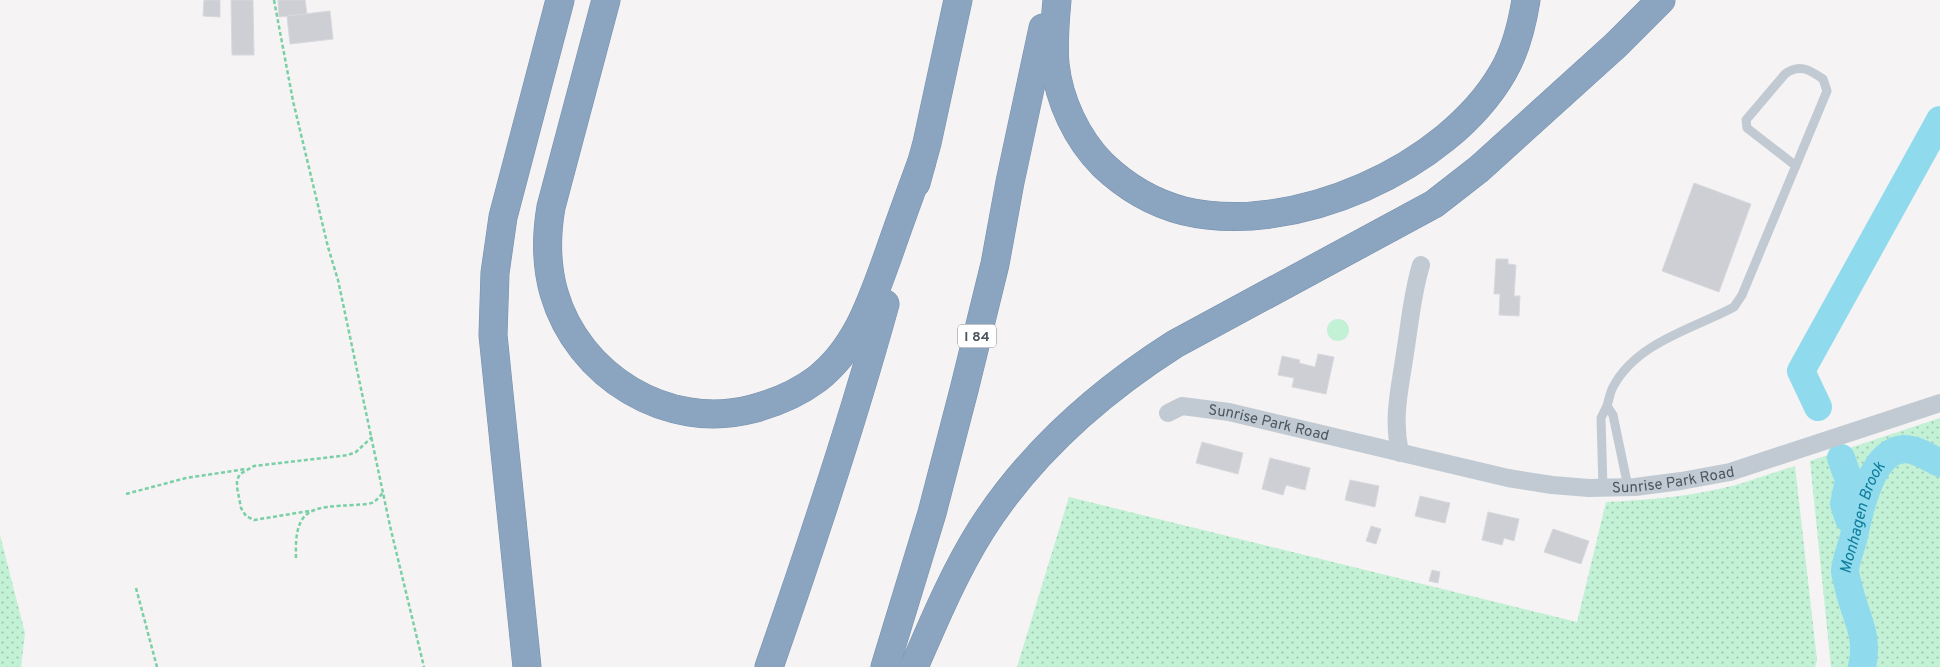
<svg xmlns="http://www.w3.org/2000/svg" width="1940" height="667" font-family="Overpass,sans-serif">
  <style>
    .grass { fill: url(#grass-dots) }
    .pitch { fill: #c3f1d5 }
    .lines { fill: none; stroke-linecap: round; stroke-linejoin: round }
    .river { stroke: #90daee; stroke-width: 28 }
    .building { fill: #cdcfd5; stroke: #d7d9de }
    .highway-casing { stroke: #7690ad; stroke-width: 29 }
    .path { stroke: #7ad0a6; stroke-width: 2.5; stroke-dasharray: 4 2.5; stroke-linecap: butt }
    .lane { stroke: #c1cad2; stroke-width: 9 }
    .street { stroke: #c1cad2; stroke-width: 18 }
    .highway { stroke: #8ba5c1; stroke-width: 28 }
    .labels { text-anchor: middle; stroke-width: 4.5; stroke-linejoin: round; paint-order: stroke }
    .shield { fill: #fff; stroke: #808990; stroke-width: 1 }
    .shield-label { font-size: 14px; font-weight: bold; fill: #4a5661 }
    .street-label { font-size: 15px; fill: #4a5661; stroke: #fff }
    .water-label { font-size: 16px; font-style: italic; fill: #0c7c9b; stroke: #fff }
  </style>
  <defs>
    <pattern id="grass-dots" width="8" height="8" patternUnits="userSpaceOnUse" patternTransform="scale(1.25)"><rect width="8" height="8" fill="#c3f1d5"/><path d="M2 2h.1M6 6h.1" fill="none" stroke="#a0c6b0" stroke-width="1.8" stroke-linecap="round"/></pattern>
  </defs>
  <rect width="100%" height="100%" fill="#f5f3f3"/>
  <g class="grass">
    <polygon points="1940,418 1940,667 1831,667 1810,461"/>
    <path d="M1795 466 1817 660 1815 667H1017L1069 497 1577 622 1606 502C1649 500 1694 496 1736 485 1756 479 1775 472 1795 466Z"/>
    <polygon points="0,535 25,633 21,667 0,667"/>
  </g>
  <circle class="pitch" cx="1338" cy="330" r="11"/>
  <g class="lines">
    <g class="river">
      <polyline points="1818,407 1801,371 1940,120"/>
      <polyline points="1841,458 1849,480 1844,504 1849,519"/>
      <path id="s1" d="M1862 667C1869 634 1856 619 1849 589 1848 583 1845 576 1845 570 1846 561 1850 550 1853 540 1859 514 1870 451 1904 449 1916 449 1930 458 1940 463"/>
    </g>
  </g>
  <g class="building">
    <polygon points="204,0 220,0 220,17 203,16"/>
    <polygon points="231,0 253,0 254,55 232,55"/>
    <polygon points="278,0 305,0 307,14 279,17"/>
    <polygon points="330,11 333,39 290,44 287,16"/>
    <polygon points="1694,183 1751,204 1719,292 1662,271"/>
    <polygon points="1496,259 1508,259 1508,264 1516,265 1514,296 1520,296 1519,316 1499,315 1500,294 1494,294"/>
    <polygon points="1318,354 1334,357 1326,394 1292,387 1294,378 1278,375 1282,356 1300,360 1299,363 1315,367"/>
    <polygon points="1202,442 1243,453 1238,474 1196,463"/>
    <polygon points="1270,458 1310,468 1305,490 1286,485 1283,495 1262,489"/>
    <polygon points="1350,480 1379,486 1375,507 1345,500"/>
    <polygon points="1420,496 1450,503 1445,523 1415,516"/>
    <polygon points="1488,512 1519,519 1514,541 1504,538 1502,545 1482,540"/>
    <polygon points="1371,526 1381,529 1376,544 1366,541"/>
    <polygon points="1553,529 1589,541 1581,564 1544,552"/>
    <polygon points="1432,570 1440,572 1438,583 1429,581"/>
  </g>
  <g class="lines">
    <g class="highway-casing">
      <g id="highway">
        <path d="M606 0 551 207C546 236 546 265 554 293 578 376 667 431 752 409 775 403 797 394 817 379 857 348 872 300 889 253 899 224 910 194 921 164"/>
        <path d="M1057 0C1055 22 1053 43 1055 64 1059 101 1077 139 1103 165 1126 187 1153 203 1184 211 1293 237 1448 168 1503 72 1516 50 1522 25 1526 0"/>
        <polyline points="916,183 927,143 958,0"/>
        <polyline points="527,667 493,335 495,273 503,217 560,0"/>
        <path d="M769 667C811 547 851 427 885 304"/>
        <polyline points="885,667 932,513 964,390 995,264 1010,182 1043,28"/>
        <path d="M914 667C934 621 954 573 981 530 1030 453 1098 393 1175 344L1434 204 1479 169 1616 45 1661 0"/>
      </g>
    </g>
    <g class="path">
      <polyline points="274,0 293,101 328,247 338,280 390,526 424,667"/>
      <polyline points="126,494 186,478 246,469"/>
      <polyline points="309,511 254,520 246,516 241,508 237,487 237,480 240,474 254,466 348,455 356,452 372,437"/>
      <path d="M296 558C294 507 311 507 356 505 362 504 370 505 375 501 378 499 381 495 383 492"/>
      <polyline points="136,588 157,667"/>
    </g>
    <g class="lane">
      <path d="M1607 406C1609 400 1610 392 1613 387 1637 342 1693 329 1734 307L1742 295 1827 91 1823 79C1810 70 1799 63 1785 74L1746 120 1747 128 1796 166"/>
      <polyline points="1603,488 1601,418 1607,406 1613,415 1628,487"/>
    </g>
    <g class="street">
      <path id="s2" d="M1168 413 1182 406 1229 412 1508 478 1552 485 1589 488 1635 487 1681 481 1730 472 1940 403"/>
      <path d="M1400 453C1392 416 1400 389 1405 353 1410 323 1412 294 1421 265"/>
    </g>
    <use href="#highway" class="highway"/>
  </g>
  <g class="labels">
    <rect class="shield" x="958" y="324.5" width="38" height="23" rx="4"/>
    <g class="shield-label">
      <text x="977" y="341">I 84</text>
    </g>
    <g class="street-label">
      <text dy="5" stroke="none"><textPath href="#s2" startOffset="104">Sunrise Park Road</textPath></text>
      <text dy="5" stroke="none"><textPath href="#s2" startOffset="516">Sunrise Park Road</textPath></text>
    </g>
    <g class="water-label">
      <text dy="6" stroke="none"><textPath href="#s1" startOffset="155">Monhagen Brook</textPath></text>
    </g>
  </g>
</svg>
